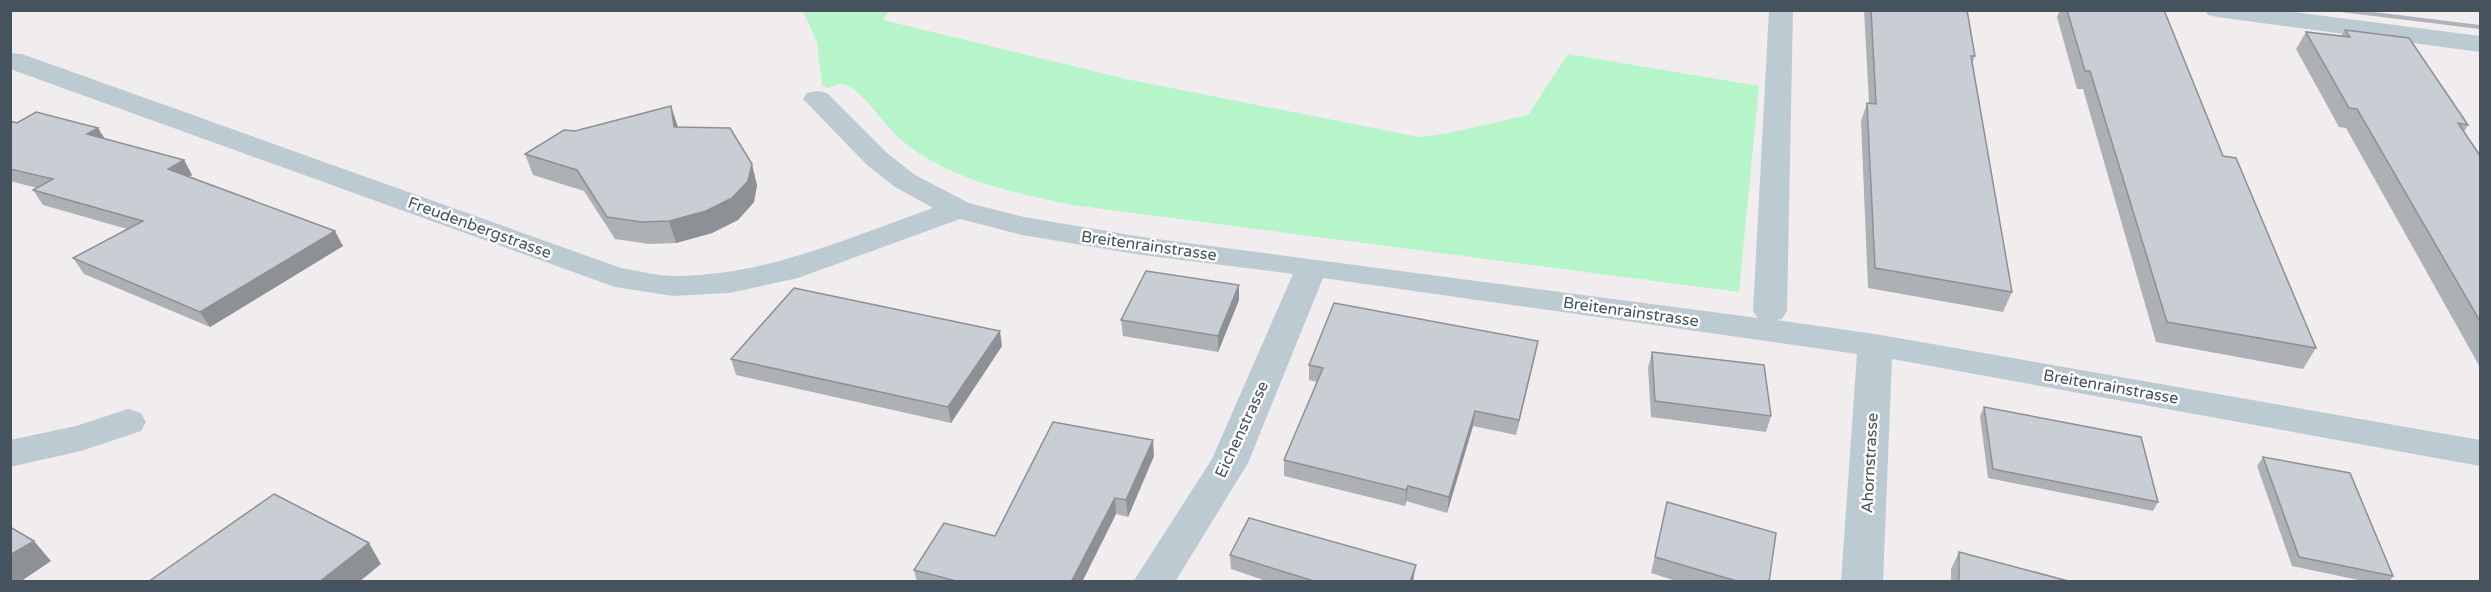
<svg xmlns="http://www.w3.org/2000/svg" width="2491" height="592" font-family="'Varela Round',sans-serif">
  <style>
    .green { fill: #b6f4ca }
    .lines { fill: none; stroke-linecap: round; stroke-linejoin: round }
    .minor { fill: #bccad2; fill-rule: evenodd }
    .rail { stroke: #afb3b9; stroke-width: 4 }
    .wall { fill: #adb1b6 }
    .shaded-wall { fill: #8d9094 }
    .building { fill: #c9ced4; stroke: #8d9094; stroke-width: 1.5 }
    .labels { text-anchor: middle; stroke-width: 5; stroke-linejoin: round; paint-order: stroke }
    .street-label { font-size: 16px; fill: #44535e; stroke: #fff }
  </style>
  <rect width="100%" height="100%" fill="#f1edee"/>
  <path class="green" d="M803 11H889L883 20 1126 79 1419 137C1454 134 1493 122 1528 115L1568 54 1759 86 1739 292 1072 205C1011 192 950 180 901 140 886 128 860 85 841 84 837 84 832 87 828 88L822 85 817 42Z"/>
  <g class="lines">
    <g class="minor">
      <path d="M1769 10H1793L1787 311 1782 319 1776 320 1875 334 2480 440V466L1892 359 1883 582H1841L1857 354 1323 278 1248 463 1175 582H1133L1212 459 1293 274 1142 255 1022 235 960 219 798 278 729 293 673 296 615 287 10 69V53L22 54 621 268C639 271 658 276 676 276 768 275 847 238 933 208L895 187 867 165 803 99 807 93 817 91 827 93 887 153 915 175 969 203 1024 217 1142 237 1758 318 1753 311Z"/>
      <polygon points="2205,10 2279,10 2480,36 2480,52 2217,17 2208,15"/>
      <polygon points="128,409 141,413 146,422 141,431 81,451 10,467 10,440 76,426"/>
    </g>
    <polyline class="rail" points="2341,10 2480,27"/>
  </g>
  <g class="wall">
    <polygon points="1864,10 1967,10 1975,56 1972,64 2012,292 2003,312 1868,288 1861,121 1867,103 1869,103"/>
    <polygon points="2060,10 2164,10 2223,156 2316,348 2303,369 2156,342 2083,89 2077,89 2057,17"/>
    <polygon points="2345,30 2468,125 2464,132 2481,157 2481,369 2346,128 2339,127 2296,49 2306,32 2341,36"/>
    <polygon points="10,121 105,139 184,160 192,175 189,177 343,246 210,327 84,274 73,258 127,229 43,205 33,190 37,188 10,181"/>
    <polygon points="678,128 757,185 754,202 738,220 712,233 676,243 649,244 615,239 584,191 533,175 525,154 575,131"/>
    <polygon points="1239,300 1218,352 1123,336 1121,320"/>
    <polygon points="1538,341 1535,356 1516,435 1473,426 1447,513 1406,501 1405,506 1284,476 1284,460 1317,382 1309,380 1309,365"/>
    <polygon points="1002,346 951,423 736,375 731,359"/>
    <polygon points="1652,352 1771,416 1766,432 1651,417 1648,368"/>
    <polygon points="1984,407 2158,502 2153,511 1988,478 1980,416"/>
    <polygon points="1154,456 1128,517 1116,514 1082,582 917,582 914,570 995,536"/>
    <polygon points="2263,457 2393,576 2389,582 2368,582 2292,566 2257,466"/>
    <polygon points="1667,502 1769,582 1679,582 1651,573"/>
    <polygon points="1959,552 2072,582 1951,582 1951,569"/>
    <polygon points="1230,555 1414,580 1413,582 1269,582 1231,569"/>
  </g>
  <g class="shaded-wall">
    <polygon points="671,106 678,127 680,148 674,127"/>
    <polygon points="98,128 107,142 87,134"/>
    <polygon points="184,160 192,175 177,184 168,169"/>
    <polygon points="752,164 757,185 754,202 738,220 712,233 676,243 669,221"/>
    <polygon points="335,231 343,246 210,327 200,312"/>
    <polygon points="1239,285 1239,300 1218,352 1218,336"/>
    <polygon points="1000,331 1002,346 951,423 948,407"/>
    <polygon points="1538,341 1535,356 1516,435 1519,420"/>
    <polygon points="1475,411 1473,426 1447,513 1449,497"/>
    <polygon points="1153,440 1154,456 1128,517 1126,500"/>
    <polygon points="1408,486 1406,501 1405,506 1406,490"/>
    <polygon points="1115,498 1116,514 1082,582 1071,582"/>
    <polygon points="34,541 51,561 20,582 10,582 10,555"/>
    <polygon points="369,543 381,564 359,582 319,582"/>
    <polygon points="1416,565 1413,582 1410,582"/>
  </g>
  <g class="building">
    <polygon points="1871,10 1967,10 1975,56 1971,56 2012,292 1875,268 1867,103 1876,104"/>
    <polygon points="2067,10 2164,10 2223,156 2236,158 2316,348 2167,322 2090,71 2085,71"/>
    <polygon points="2345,30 2409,38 2468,125 2458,123 2481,157 2481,323 2357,109 2349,108 2306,32 2350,37"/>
    <polygon points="671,106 674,127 730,128 752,164 748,181 732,198 706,211 669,221 642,222 607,217 577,170 525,154 564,130 575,131"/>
    <polygon points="36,112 98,128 87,134 184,160 168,169 335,231 200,312 73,258 143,221 33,190 53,179 10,169 10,121 17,123"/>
    <polygon points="1146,271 1239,285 1218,336 1121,320"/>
    <polygon points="794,288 1000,331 948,407 731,359"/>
    <polygon points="1334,303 1538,341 1519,420 1475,411 1449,497 1408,486 1406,490 1284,460 1323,368 1309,365"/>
    <polygon points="1652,352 1764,365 1771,416 1655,401"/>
    <polygon points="1984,407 2141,437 2158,502 1993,469"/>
    <polygon points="1053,422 1153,440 1126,500 1115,498 1071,582 960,582 914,570 944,523 995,536"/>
    <polygon points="2263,457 2350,473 2393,576 2299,557"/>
    <polygon points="274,494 369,543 319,582 148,582"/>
    <polygon points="1667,502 1776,533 1769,582 1740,582 1655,557"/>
    <polygon points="1249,518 1416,565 1410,582 1317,582 1230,555"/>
    <polygon points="10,527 34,541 10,555"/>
    <polygon points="1959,552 2072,582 1959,582"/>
  </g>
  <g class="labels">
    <g class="street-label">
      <text transform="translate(480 227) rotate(20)" y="6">Freudenbergstrasse</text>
      <text transform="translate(1149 245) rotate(8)" y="6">Breitenrainstrasse</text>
      <text transform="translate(1631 311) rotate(8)" y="6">Breitenrainstrasse</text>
      <text transform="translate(2111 386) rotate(10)" y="6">Breitenrainstrasse</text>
      <text transform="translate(1241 429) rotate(-65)" y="6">Eichenstrasse</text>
      <text transform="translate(1869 463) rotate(-87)" y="6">Ahornstrasse</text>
    </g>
  </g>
  <rect width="2491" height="592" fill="none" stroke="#44535e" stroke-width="24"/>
</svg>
